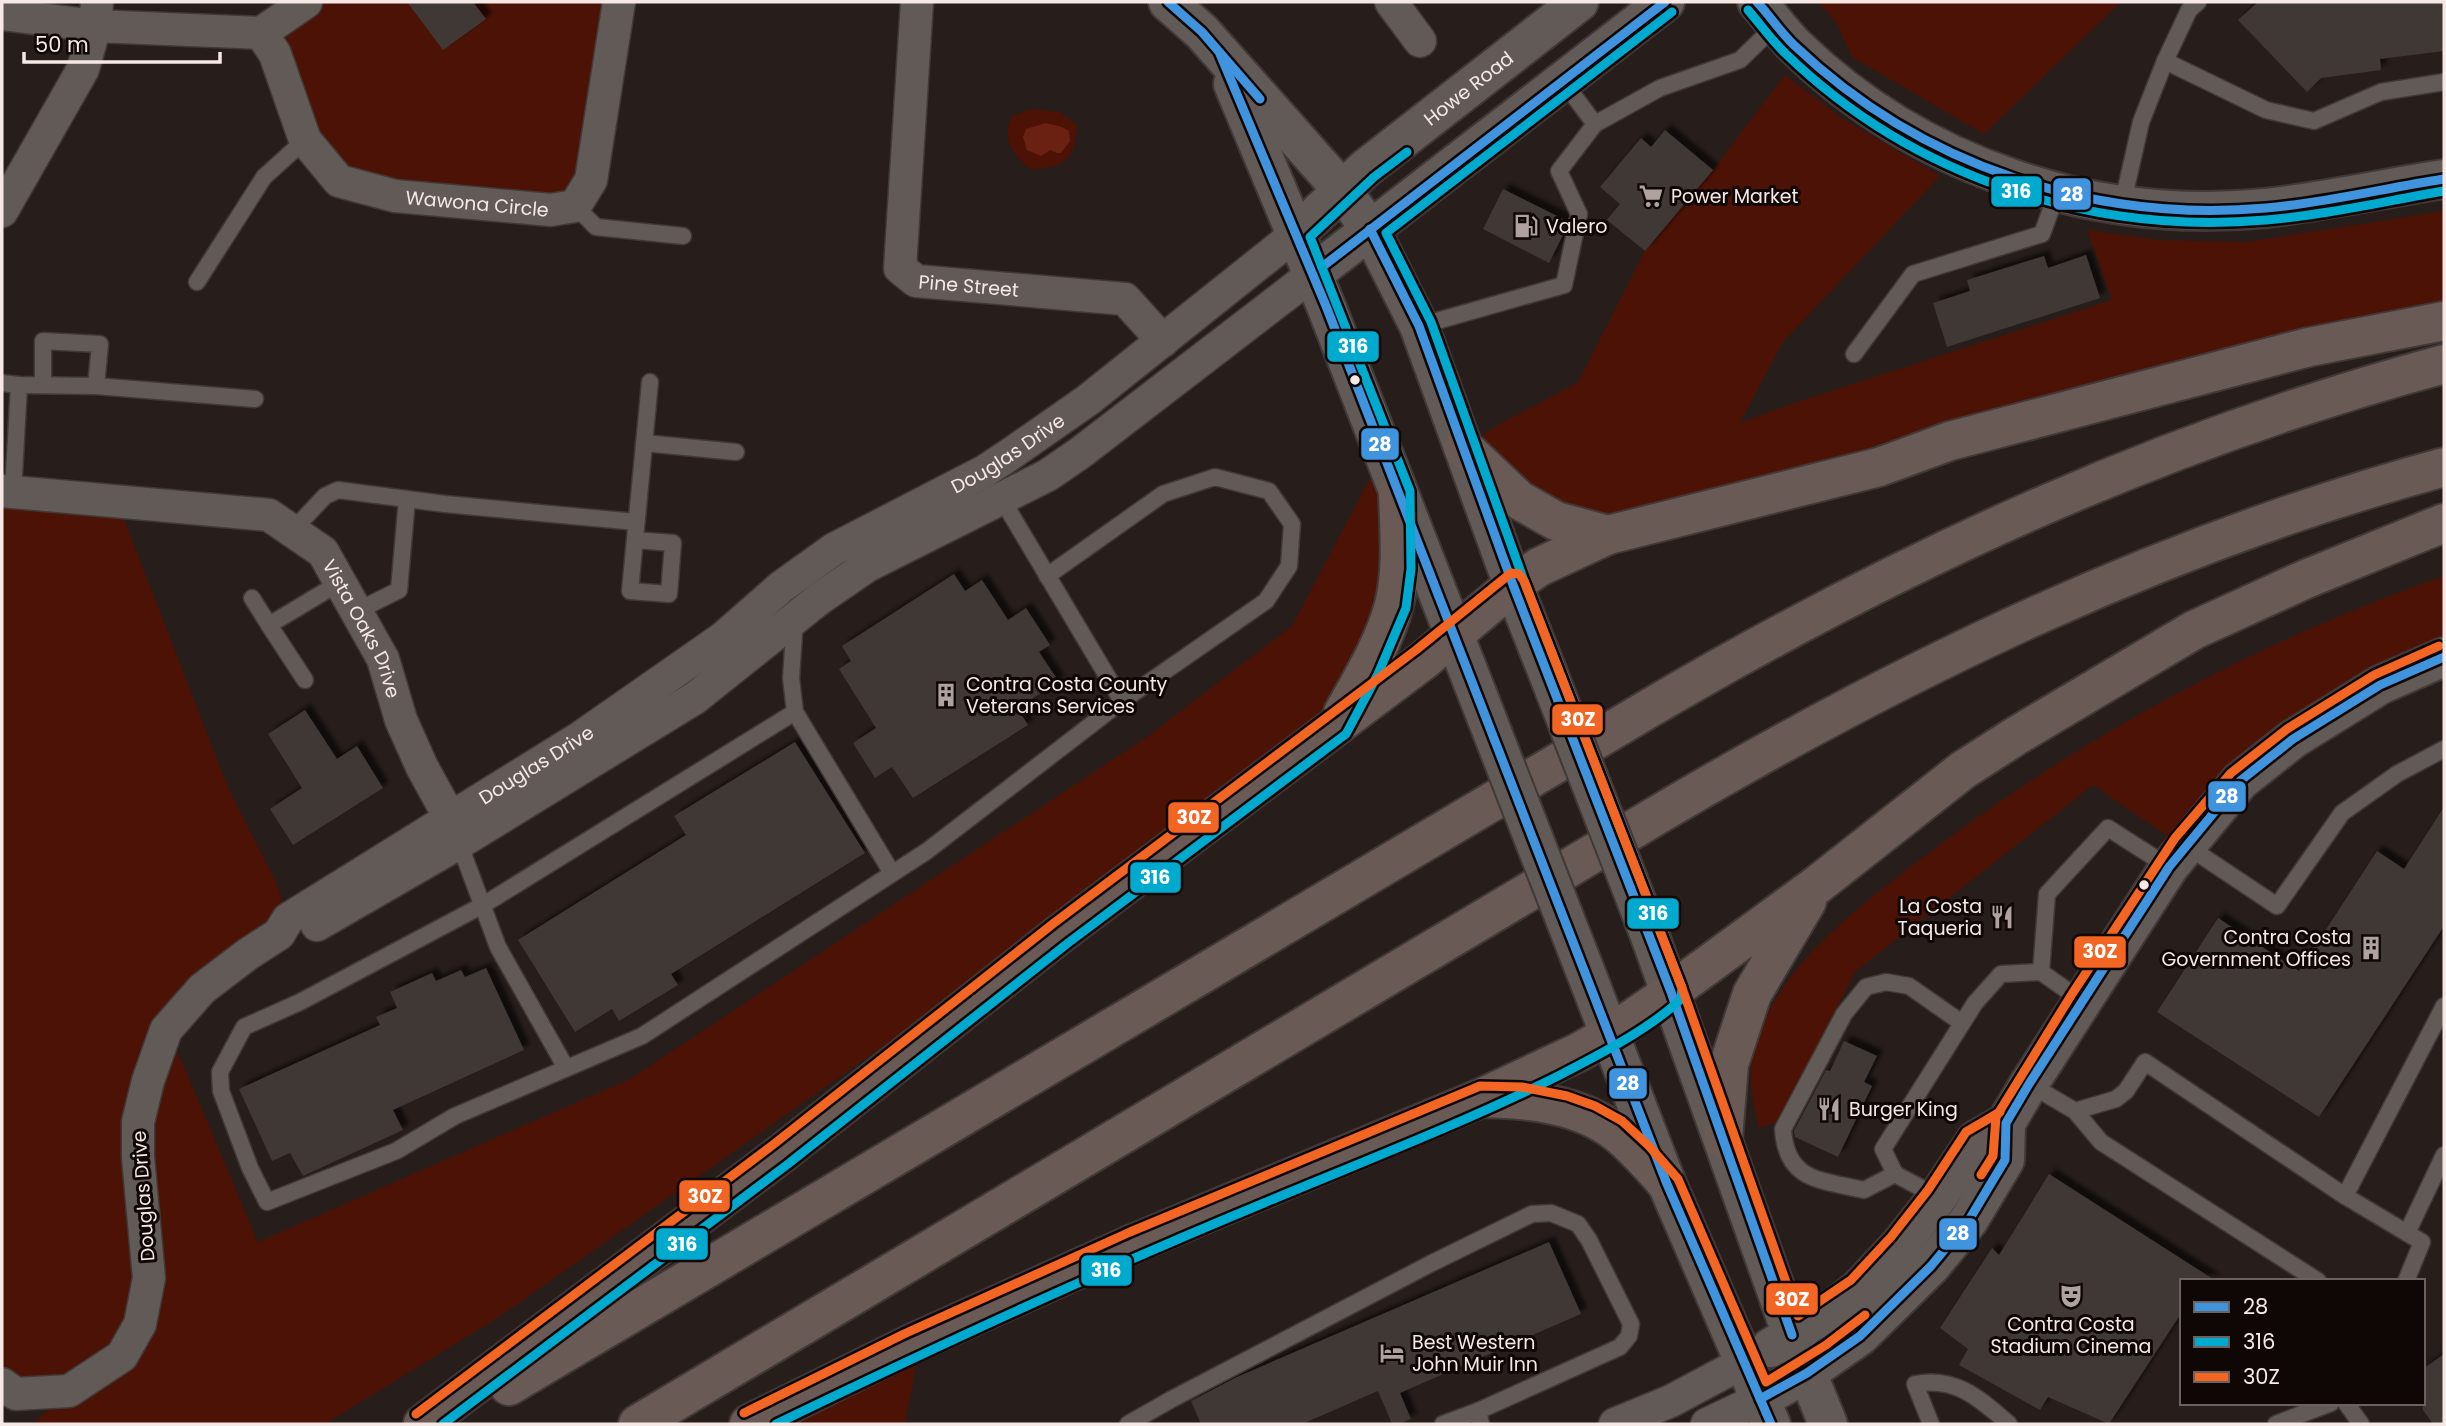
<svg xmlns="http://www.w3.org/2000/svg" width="2446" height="1426" font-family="Poppins,sans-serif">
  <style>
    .green { fill: #4d1206 }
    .water { fill: #6a2112 }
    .building { fill: #403735; filter: url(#shadow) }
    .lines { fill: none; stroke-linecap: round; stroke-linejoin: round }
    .lane-casing { stroke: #413937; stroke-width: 19 }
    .street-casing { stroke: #413937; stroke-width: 35 }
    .secondary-casing { stroke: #413937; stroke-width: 42 }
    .highway-casing { stroke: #413937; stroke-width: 42 }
    .lane { stroke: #625a57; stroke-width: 16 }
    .street { stroke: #625a57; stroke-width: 32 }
    .secondary { stroke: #625a57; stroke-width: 38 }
    .highway { stroke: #6a5a56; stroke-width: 38 }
    .secondary-bridge-casing { stroke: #413937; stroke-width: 42; stroke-linecap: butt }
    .secondary-bridge { stroke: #625a57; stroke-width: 38 }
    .bus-1-casing { stroke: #0f0706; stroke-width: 14 }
    .bus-2-casing { stroke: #0f0706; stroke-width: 14 }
    .bus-3-casing { stroke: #0f0706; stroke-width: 14 }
    .bus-1 { stroke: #4094de; stroke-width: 9 }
    .bus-2 { stroke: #00a9ce; stroke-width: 9 }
    .bus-3 { stroke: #f26522; stroke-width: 9 }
    .bus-dot { fill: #f6e8e5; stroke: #0f0706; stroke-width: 2.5 }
    .labels { text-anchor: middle; stroke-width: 6; stroke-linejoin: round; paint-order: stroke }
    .street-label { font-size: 19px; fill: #f6e8e5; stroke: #0f0706 }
    .poi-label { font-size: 19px; fill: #f6e8e5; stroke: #0f0706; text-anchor: start }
    .line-badge { stroke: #0f0706; stroke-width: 2.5 }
    .badge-label { font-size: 19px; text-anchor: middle; font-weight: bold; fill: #fff }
  </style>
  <defs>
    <filter id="shadow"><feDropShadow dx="6" dy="-6" stdDeviation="2" flood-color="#0009"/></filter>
  </defs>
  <rect width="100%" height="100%" fill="#271e1b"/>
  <g class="green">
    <polygon points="306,2 619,2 575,206 340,181 261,34"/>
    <polygon points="1818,2 2121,2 1984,134 1852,57 1836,22"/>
    <polygon points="1785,75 1843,119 1940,176 1782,343 1740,423 1788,405 2112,300 2087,230 2158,240 2246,242 2444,211 2444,321 1608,535 1463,447 1502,423 1578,382 1645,251 1713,170"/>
    <path d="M1030 109 1060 112 1077 125C1075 160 1066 168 1030 169 1012 154 1002 139 1011 117Z"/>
    <polygon points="1383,454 1399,568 1336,727 499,1317 325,1424 33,1424 68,1391 2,1384 2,491 117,501 229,790 276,882 288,919 167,1031 185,1069 258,1242 630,1079 1147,737 1292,626"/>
    <path d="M2444 576V657L2172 839 2093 785 1855 972 1780 1121 1759 1128C1753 1101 1747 1077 1754 1050 1774 972 1848 915 1909 868 2068 744 2254 642 2444 576Z"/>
    <polygon points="916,1365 905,1424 792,1424"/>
  </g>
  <polygon class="water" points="1046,123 1062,127 1069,131 1070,141 1061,153 1057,153 1050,150 1041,156 1027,150 1023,137 1026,129"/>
  <g class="building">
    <polygon points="407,2 473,2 486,19 443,50"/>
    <polygon points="2258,2 2444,2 2444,51 2380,59 2381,70 2321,78 2307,92 2238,20"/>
    <polygon points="1665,130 1713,170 1645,251 1607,220 1620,204 1600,187 1641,138 1651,147"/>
    <polygon points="1503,189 1567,221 1565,231 1549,263 1483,229"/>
    <polygon points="2086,255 2100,298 1947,347 1933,303 1970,291 1967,280 2044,256 2048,268"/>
    <polygon points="954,574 965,591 982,580 1008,620 1026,608 1050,645 1039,652 1059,682 1017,708 1028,725 913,798 892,767 875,778 853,743 876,728 839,669 851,661 842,646"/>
    <polygon points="305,710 337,759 357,746 383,788 293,845 270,809 302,788 268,734"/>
    <polygon points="795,742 865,853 671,974 678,985 619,1021 612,1009 575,1032 518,940 686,835 674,816"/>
    <polygon points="2444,807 2444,926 2319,1117 2157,1012 2218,918 2299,971 2377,851 2404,869"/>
    <polygon points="486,968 524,1050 393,1110 403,1130 303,1176 290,1153 272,1161 239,1089 380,1025 376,1017 397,1008 390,992 432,973 436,981 461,970 465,977"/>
    <polygon points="1844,1041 1877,1056 1864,1082 1872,1086 1838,1157 1795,1137 1794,1131 1826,1070 1830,1071"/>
    <polygon points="2049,1174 2216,1281 2182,1281 2182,1312 2109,1424 2048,1397 2040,1410 1959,1365 1968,1349 1940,1328 1992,1248 1999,1255"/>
    <polygon points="1549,1242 1581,1314 1400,1393 1411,1419 1399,1424 1392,1424 1378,1391 1302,1424 1201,1424 1191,1401 1237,1377"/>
    <polygon points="2444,1354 2444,1424 2433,1424 2423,1410 2423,1369"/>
  </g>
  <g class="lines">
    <g class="lane-casing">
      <g id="lane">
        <polyline points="2198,2 2189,10 2165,61 2266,110 2314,121 2381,92 2444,82"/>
        <polyline points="1562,80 1595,124 1660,88 1740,60 1776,25"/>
        <polyline points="575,206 596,227 683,236"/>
        <polyline points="2122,206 2141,122 2165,61"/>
        <polyline points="197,282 264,177 305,140"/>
        <polyline points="1419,326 1564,285 1579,214 1559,171 1595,124"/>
        <polyline points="1854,354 1913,274 2042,234 2057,193"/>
        <polyline points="2,383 19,385 96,386 255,399"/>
        <polyline points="43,385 43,341 100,344 96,386"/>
        <polyline points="644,443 736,452"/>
        <polyline points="13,492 19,385"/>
        <polyline points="1000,496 1122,701"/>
        <polyline points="293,530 325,496 338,490 445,504 636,522"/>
        <polyline points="635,540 673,543 669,594 630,591 650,382"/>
        <polyline points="252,598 269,625"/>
        <polyline points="355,612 399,590 407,499"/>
        <polyline points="795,620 791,678 795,712 892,873"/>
        <polyline points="305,680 269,625 339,583"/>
        <polyline points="795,712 483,905 300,1002 244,1027 220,1072 221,1091 250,1168 267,1202 396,1151 455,1116 642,1036 927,851 1122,701 1266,601 1289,566 1292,524 1269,491 1215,477 1163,494 1047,576"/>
        <polyline points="458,840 498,947 566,1068"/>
        <polyline points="2187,846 2277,906 2342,813 2397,774 2444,749"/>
        <polyline points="2041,972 2047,894 2108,828 2169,867"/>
        <polyline points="2029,1084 2075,1111 2116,1099 2126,1091 2145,1062 2345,1196 2422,1242 2406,1281"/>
        <polyline points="2075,1111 2101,1142 2318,1281"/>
        <path d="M1895 1174 1864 1190C1822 1180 1786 1182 1783 1129L1844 1014 1866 987 1886 982 1909 986 1962 1023"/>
        <polyline points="2345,1196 2444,1006"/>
        <polyline points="1938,1197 1895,1174 1883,1149 1975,1003 2001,974 2041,972 2082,1001"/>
        <polyline points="2407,1233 2444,1155"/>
        <polyline points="2346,1403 2361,1424"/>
        <polyline points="1128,1424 1172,1399 1432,1263 1532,1214 1551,1213 1578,1224 1589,1240 1631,1324 1629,1336 1620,1347 1478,1411 1481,1424"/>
        <polyline points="1443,1424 1478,1411"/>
        <path d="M1931 1424 1915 1384C1956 1376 1980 1399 2009 1424"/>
        <polyline points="2276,1424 2331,1403"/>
      </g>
    </g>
    <g class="street-casing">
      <g id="street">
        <path id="s1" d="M917 2 900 268 916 281 1125 299 1163 341"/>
        <polyline points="1391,2 1420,41"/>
        <polyline points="2,14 95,26 261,33 306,2"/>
        <path id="s2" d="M261 33 275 54 305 140 339 181 395 196 551 210 575 206 591 180 619 2"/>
        <polyline points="2,211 83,69 95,26 97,2"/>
        <path id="s3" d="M2 491 269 515 323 552 383 659 401 720 422 767 450 818"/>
        <polyline points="317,925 459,843 695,698 819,599 867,566 1048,475 1080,453 1313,274"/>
        <path id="s4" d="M2 1384 16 1394 69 1391 122 1356 140 1324 149 1278 138 1157V1122L148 1081 166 1030 202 989 248 954 279 934 288 919 581 737 723 638 781 587 834 549 985 471 1012 453 1088 400 1296 234"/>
        <polyline points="1615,1424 1671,1401 1744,1362"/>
        <polyline points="1707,1424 1760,1399"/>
      </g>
    </g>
    <g class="secondary-casing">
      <g id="secondary">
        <polyline points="1168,2 1202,32 1342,190 1370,229 1419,326 1513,585 1551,681"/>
        <path d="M1757 2C1770 16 1782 33 1795 46 1919 167 2094 225 2266 208 2326 201 2385 188 2444 179"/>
        <polyline points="1233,84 1326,306 1487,719"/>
        <path id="s5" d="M1296 234 1366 168 1579 2"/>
        <polyline points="1313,274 1665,2"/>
        <polyline points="1650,936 1792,1335 1828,1424"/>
        <polyline points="1586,973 1667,1184 1771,1424"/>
        <polyline points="1770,1348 1839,1305 1859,1289 1900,1245 1938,1197 1976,1140 2006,1123"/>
        <polyline points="1760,1399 1807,1373 1860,1336 1931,1266 1969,1220 2005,1160 2006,1123 2029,1084 2169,867 2240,781 2293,739 2380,685 2444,657"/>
      </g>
    </g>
    <g class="highway-casing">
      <g id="highway">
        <polyline points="1463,447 1519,500 1556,521 1608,535"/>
        <path d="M1343 713C1362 679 1384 643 1394 605 1403 569 1399 529 1398 492"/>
        <path d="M1483 1098C1528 1099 1580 1104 1617 1133 1636 1148 1651 1166 1667 1184"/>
        <polyline points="1723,1139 1729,1064 1752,994 1807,901"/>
        <path d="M509 1386 1643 712C1897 562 2158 441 2444 364"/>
        <polyline points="423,1424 781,1154 1061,933 1424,660 1513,585 1539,567 1608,535 1879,467 1950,441 2309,347 2444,321"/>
        <path d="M638 1424 1659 814C1909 666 2163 544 2444 467"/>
        <polyline points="749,1424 909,1345 1135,1243 1481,1098 1579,1052 1609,1035 1671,992 1817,885 1963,770 2019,734 2194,630 2306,579 2444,523"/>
      </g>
    </g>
    <use href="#lane" class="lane"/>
    <use href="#street" class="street"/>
    <use href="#secondary" class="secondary"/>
    <use href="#highway" class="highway"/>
    <g class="secondary-bridge-casing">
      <g id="secondary-bridge">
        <polyline points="1551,681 1650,936"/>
        <polyline points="1487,719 1586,973"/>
      </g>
    </g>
    <use href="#secondary-bridge" class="secondary-bridge"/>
    <g class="bus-1-casing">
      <g id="bus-1">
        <polyline points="1168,2 1202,32 1260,99"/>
        <path d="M1757 2C1770 16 1781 33 1795 46 1921 166 2094 223 2266 208 2326 203 2385 188 2444 179"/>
        <polyline points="1220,54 1326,306 1667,1184 1771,1424"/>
        <polyline points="1370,229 1419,326 1513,585 1671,992 1792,1335"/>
        <polyline points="1322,267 1665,2"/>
        <polyline points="1760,1399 1807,1373 1860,1336 1931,1266 1969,1220 2005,1160 2006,1123 2029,1084 2169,867 2240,781 2293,739 2380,685 2444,657"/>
      </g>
    </g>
    <g class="bus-2-casing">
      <g id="bus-2">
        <path d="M1748 10C1761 25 1772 41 1786 54 1914 178 2091 235 2266 220 2326 215 2385 201 2444 191"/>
        <polyline points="443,1424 788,1164 1068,943 1346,734 1378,674 1406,608 1411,569 1410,491 1310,237 1374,177 1407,152"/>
        <path d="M776 1424C937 1346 1099 1271 1264 1203 1362 1162 1461 1124 1556 1077 1595 1057 1650 1029 1681 999L1682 988 1524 581 1431 322 1386 233 1672 12"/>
      </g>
    </g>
    <g class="bus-3-casing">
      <g id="bus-3">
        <polyline points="1981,1175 1993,1156 1996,1117 2072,994 2175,838 2231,773 2287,729 2374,675 2439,646"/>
        <polyline points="744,1413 904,1334 1130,1232 1480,1086 1522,1087 1567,1096 1595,1106 1622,1121 1649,1146 1678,1179 1766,1382 1826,1345 1865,1315"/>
        <polyline points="416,1414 774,1144 1054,923 1416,650 1511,573 1519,574 1524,581 1682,988 1798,1316 1851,1280 1891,1237 1928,1190 1966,1132 2000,1112"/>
      </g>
    </g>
    <use href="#bus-1" class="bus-1"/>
    <use href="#bus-2" class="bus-2"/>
    <use href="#bus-3" class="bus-3"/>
  </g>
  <defs>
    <g id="supermarket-bare" transform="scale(1.89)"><path d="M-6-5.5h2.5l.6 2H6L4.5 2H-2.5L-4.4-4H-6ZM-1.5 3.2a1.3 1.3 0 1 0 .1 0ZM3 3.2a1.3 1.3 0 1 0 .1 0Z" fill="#aea19e" stroke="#0f0706" stroke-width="2.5" paint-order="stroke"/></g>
    <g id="fuel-bare" transform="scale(1.89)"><path d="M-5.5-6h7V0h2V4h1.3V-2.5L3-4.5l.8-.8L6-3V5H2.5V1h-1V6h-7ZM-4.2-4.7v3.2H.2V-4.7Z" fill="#aea19e" stroke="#0f0706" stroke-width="2.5" paint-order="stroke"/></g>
    <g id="building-bare" transform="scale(1.89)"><path d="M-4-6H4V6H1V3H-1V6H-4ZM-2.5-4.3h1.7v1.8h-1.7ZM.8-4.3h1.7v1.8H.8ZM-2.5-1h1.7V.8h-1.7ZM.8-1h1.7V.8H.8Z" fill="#aea19e" stroke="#0f0706" stroke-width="2.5" paint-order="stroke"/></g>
    <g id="restaurant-bare" transform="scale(1.89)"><path d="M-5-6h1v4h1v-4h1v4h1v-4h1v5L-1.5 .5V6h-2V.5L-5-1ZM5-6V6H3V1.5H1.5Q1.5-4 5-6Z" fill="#aea19e" stroke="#0f0706" stroke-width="2.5" paint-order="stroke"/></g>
    <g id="theatre-bare" transform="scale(1.89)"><path d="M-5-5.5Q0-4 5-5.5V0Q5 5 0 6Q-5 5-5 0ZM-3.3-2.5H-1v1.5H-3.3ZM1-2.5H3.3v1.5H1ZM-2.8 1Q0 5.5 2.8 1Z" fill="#aea19e" stroke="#0f0706" stroke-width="2.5" paint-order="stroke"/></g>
    <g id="hotel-bare" transform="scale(1.89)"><path d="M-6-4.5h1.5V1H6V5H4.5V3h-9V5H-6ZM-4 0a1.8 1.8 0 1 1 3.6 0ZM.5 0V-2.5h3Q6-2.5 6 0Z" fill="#aea19e" stroke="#0f0706" stroke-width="2.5" paint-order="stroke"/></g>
  </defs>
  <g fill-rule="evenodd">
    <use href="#supermarket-bare" x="1651" y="196"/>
    <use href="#fuel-bare" x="1526" y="226"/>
    <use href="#building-bare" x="946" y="695"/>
    <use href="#restaurant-bare" x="2002" y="917"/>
    <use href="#building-bare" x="2371" y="948"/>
    <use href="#restaurant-bare" x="1829" y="1109"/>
    <use href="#theatre-bare" x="2071" y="1296"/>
    <use href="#hotel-bare" x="1392" y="1353"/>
  </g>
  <g class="bus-dot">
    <circle cx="1355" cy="380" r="6"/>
    <circle cx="2144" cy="885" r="6"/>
  </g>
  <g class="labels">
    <g class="street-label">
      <text dy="7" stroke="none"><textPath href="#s5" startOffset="226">Howe Road</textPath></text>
      <text dy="7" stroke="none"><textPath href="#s2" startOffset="310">Wawona Circle</textPath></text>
      <text dy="7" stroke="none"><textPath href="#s1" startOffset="340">Pine Street</textPath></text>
      <text dy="7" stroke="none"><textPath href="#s4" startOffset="1496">Douglas Drive</textPath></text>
      <text dy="7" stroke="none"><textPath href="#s3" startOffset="420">Vista Oaks Drive</textPath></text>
      <text dy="7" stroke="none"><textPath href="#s4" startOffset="929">Douglas Drive</textPath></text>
      <text transform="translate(143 1196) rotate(-94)" y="7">Douglas Drive</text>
    </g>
    <g class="poi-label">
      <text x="1671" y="203">Power Market</text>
      <text x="1546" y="233">Valero</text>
      <text x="966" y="691">Contra Costa County<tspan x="966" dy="22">Veterans Services</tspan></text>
      <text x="1982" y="913" text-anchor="end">La Costa<tspan x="1982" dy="22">Taqueria</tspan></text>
      <text x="2351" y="944" text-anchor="end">Contra Costa<tspan x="2351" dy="22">Government Offices</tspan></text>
      <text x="1849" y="1116">Burger King</text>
      <text x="2071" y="1331" text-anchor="middle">Contra Costa<tspan x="2071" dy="22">Stadium Cinema</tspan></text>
      <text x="1412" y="1349">Best Western<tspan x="1412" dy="22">John Muir Inn</tspan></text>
    </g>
  </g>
  <g class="line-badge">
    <rect x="1990" y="175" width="53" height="33" rx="7" fill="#00a9ce"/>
    <rect x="2052" y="177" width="40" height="34" rx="7" fill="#4094de"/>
    <rect x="1326" y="330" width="54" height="33" rx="7" fill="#00a9ce"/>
    <rect x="1360" y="427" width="40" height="34" rx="7" fill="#4094de"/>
    <rect x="1551" y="703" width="53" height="33" rx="7" fill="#f26522"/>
    <rect x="2207" y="780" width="40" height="33" rx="7" fill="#4094de"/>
    <rect x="1167" y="801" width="53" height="33" rx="7" fill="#f26522"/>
    <rect x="1129" y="861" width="53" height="33" rx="7" fill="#00a9ce"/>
    <rect x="1626" y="897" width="54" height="33" rx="7" fill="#00a9ce"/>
    <rect x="2073" y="935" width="54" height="34" rx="7" fill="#f26522"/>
    <rect x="1608" y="1067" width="40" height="33" rx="7" fill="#4094de"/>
    <rect x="678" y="1179" width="53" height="34" rx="7" fill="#f26522"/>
    <rect x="1938" y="1217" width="40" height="34" rx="7" fill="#4094de"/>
    <rect x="655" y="1227" width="54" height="34" rx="7" fill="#00a9ce"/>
    <rect x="1080" y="1254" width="53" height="33" rx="7" fill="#00a9ce"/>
    <rect x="1765" y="1282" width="54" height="34" rx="7" fill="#f26522"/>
  </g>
  <g class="badge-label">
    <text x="2016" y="198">316</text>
    <text x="2072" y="201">28</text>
    <text x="1353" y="353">316</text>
    <text x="1380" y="451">28</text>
    <text x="1578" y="726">30Z</text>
    <text x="2227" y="803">28</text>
    <text x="1194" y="824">30Z</text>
    <text x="1155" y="884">316</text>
    <text x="1653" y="920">316</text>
    <text x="2100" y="958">30Z</text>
    <text x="1628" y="1090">28</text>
    <text x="705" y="1203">30Z</text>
    <text x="1958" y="1240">28</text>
    <text x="682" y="1251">316</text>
    <text x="1106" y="1277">316</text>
    <text x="1792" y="1306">30Z</text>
  </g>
  <rect width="2446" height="1426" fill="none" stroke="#f6e8e5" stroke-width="7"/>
  <rect x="2180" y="1279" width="245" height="126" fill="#0f0706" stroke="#6b615f" stroke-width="2"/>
  <rect x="2194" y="1302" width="35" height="10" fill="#4094de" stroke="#6b615f" stroke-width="2"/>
  <text x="2243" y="1314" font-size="21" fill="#f6e8e5">28</text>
  <rect x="2194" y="1337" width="35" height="10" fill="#00a9ce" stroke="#6b615f" stroke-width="2"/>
  <text x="2243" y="1349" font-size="21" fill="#f6e8e5">316</text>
  <rect x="2194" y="1372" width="35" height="10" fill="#f26522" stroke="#6b615f" stroke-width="2"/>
  <text x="2243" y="1384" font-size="21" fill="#f6e8e5">30Z</text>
  <path d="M24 52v10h196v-10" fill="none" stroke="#f6e8e5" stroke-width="3.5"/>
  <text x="35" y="52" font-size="21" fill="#f6e8e5" stroke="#0f0706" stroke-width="5" paint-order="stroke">50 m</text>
</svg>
